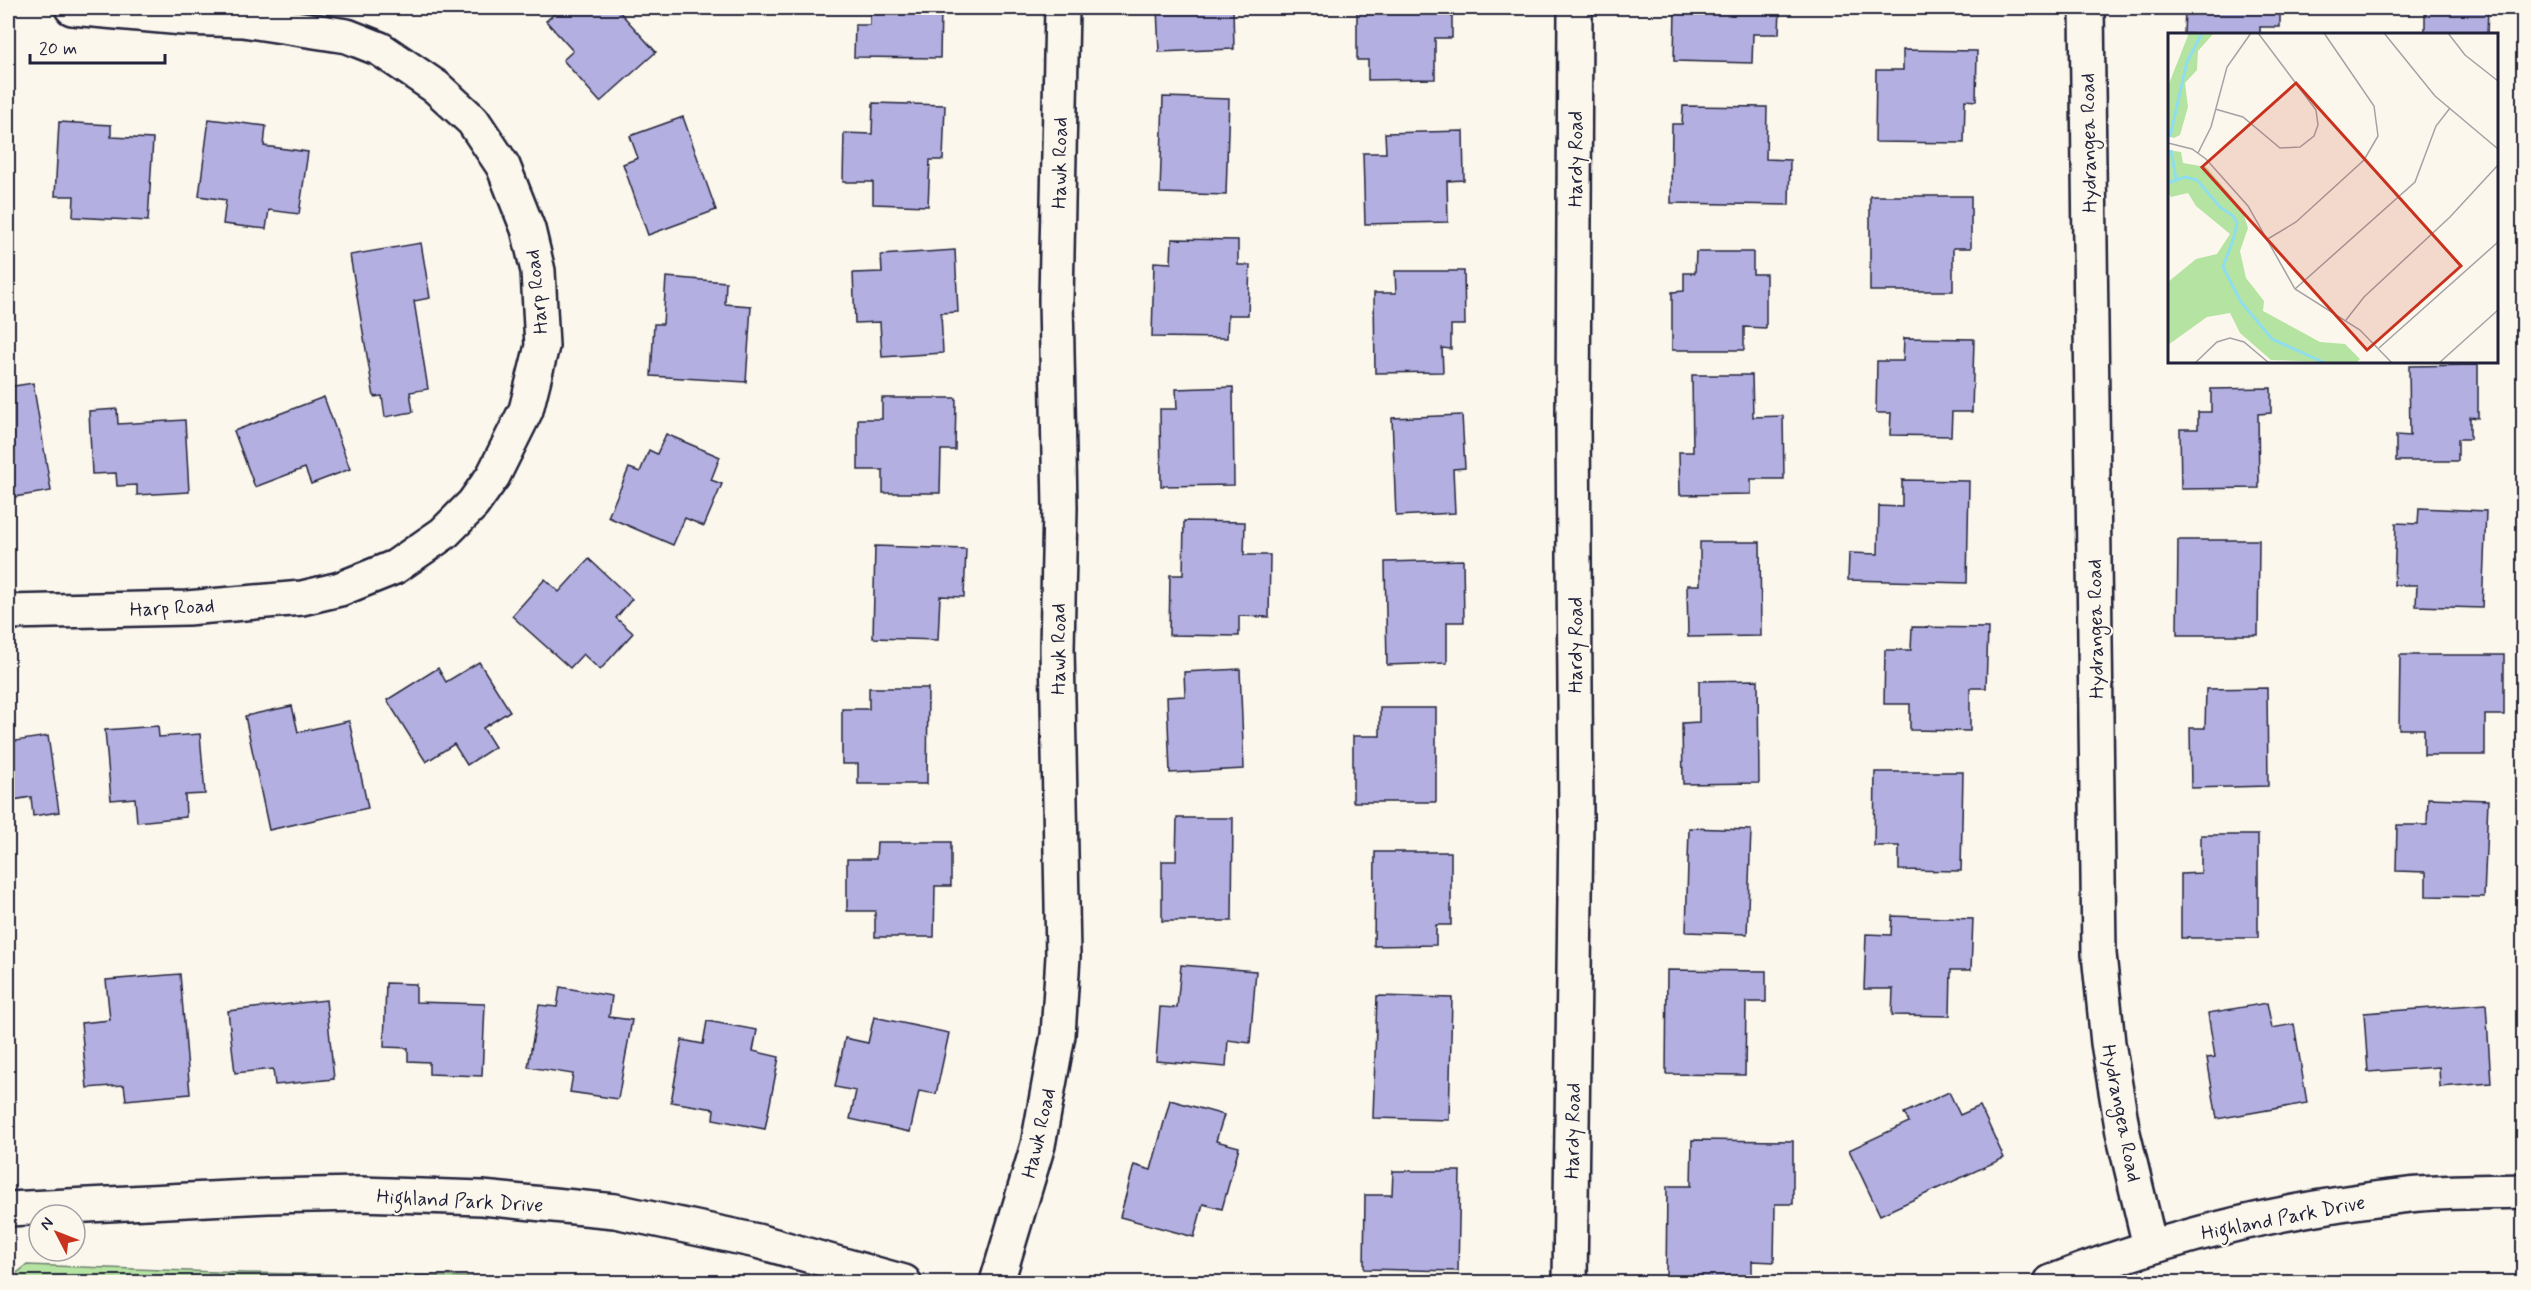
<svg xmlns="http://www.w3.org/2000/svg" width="2531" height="1290" font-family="Mynerve,sans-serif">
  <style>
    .green { fill: #b5e3a1; stroke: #6c826e; stroke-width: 1.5 }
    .building { fill: #b3b0e1; stroke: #22223b; stroke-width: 1.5 }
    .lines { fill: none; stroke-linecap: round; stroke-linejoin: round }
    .minor-casing { stroke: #22223b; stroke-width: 38 }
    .minor { stroke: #fbf7ec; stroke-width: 33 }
    .labels { text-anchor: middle; stroke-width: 4.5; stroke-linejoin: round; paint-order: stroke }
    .street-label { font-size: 20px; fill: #22223b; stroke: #fbf7ec }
    .inset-river { fill: none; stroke: #8fdeed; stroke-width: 3 }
    .inset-road { fill: none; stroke: #a4a2a5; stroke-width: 1.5 }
    .view { fill: #c8321e; fill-opacity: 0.15; stroke: #c8321e; stroke-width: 3 }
    .inset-edge { fill: none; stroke: #22223b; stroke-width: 3 }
  </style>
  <rect width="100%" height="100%" fill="#fbf7ec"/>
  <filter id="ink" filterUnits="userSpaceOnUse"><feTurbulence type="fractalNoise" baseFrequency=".0167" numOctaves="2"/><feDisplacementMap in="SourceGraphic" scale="12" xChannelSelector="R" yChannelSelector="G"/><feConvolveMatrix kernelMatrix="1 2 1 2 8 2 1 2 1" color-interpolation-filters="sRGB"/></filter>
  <g filter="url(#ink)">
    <polygon class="green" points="27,1265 243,1273 595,1279 601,1282 8,1282 8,1280"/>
    <g class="building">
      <polygon points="561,8 616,8 656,52 600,102 563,60 573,51 546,21"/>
      <polygon points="870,8 941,8 940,58 854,57 855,25 870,25"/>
      <polygon points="1157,8 1233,8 1234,49 1159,52"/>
      <polygon points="1357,8 1452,8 1452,38 1435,38 1435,79 1368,80 1368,60 1357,60"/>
      <polygon points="1675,8 1780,8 1779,34 1753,34 1752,63 1674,61"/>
      <polygon points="2185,8 2280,8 2280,27 2260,27 2260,34 2184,34"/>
      <polygon points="2425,8 2488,8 2487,34 2425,33"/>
      <polygon points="1903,50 1977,51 1976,101 1965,100 1964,143 1875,142 1876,70 1903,70"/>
      <polygon points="1163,97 1229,99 1226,195 1160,193"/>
      <polygon points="873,103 945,105 943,160 930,160 928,206 873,204 873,182 843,182 844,133 872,134"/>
      <polygon points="1683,106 1767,107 1766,159 1790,160 1789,205 1671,203 1672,124 1682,124"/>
      <polygon points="683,117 716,210 648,235 623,164 638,158 630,136"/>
      <polygon points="209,119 266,126 264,146 308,152 299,214 269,210 266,229 223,224 226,200 199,196"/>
      <polygon points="59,122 111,125 111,137 153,139 148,221 73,217 74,196 55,196"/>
      <polygon points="1463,131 1464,180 1447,181 1448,222 1365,224 1363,153 1386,153 1385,133"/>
      <polygon points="1870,196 1971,196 1971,248 1953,248 1953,291 1870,291"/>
      <polygon points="1172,239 1238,240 1238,265 1250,265 1248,315 1228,315 1227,338 1152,337 1154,262 1171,263"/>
      <polygon points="421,243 430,298 414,301 428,389 410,392 413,412 385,417 382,396 374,397 350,255"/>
      <polygon points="955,250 958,312 941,313 943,353 882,357 880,322 855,323 853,273 882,272 881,255"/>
      <polygon points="1696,252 1753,252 1753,274 1766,274 1766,328 1744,327 1744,350 1672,350 1672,292 1684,291 1684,273 1695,273"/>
      <polygon points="1395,271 1464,271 1465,325 1451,325 1451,349 1442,348 1443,372 1375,373 1374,293 1396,293"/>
      <polygon points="666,277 726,282 725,304 751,306 746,382 651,376 654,324 663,324"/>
      <polygon points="1904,338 1974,339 1972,412 1952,412 1951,436 1890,435 1891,413 1876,413 1877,361 1903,361"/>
      <polygon points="2478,365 2478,418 2470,417 2470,439 2458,439 2458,461 2396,461 2396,435 2410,436 2409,366"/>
      <polygon points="1692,375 1752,375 1753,417 1783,416 1784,479 1751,479 1751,494 1680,495 1679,452 1693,452"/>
      <polygon points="33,383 51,491 8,498 8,387"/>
      <polygon points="1233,387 1234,485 1161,486 1160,409 1177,409 1176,389"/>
      <polygon points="2271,388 2271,413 2258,414 2259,488 2181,489 2180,429 2198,429 2198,412 2211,412 2211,389"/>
      <polygon points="324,397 350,469 311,484 305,468 255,487 234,431"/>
      <polygon points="882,398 956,398 955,450 941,450 940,493 883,493 883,470 858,470 858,419 882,419"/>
      <polygon points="117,409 118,424 185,420 189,492 137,495 137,485 117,486 116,473 92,474 89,411"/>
      <polygon points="1462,415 1465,468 1453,469 1455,513 1396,516 1392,418"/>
      <polygon points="666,434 720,457 711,480 722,484 704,526 685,518 673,545 608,517 629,468 640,472 649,450 657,454"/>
      <polygon points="1902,480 1969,481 1967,583 1848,580 1849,553 1878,554 1879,506 1902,507"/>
      <polygon points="2419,508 2486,511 2482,608 2416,606 2417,585 2394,585 2396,523 2418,524"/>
      <polygon points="1184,521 1245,522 1244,555 1270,555 1269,617 1239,616 1239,636 1169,635 1170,575 1183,575"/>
      <polygon points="2178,540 2259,540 2258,635 2177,635"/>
      <polygon points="1700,542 1760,542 1761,636 1688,637 1687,585 1700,585"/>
      <polygon points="875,546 966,549 964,597 940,596 938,640 873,638"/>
      <polygon points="589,559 632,599 616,618 633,633 600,670 583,654 570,668 512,616 545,579 559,592"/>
      <polygon points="1463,560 1464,622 1447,622 1447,663 1387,665 1385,562"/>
      <polygon points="1912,627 1988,628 1986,688 1970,688 1970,731 1910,730 1910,704 1884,704 1885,650 1911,650"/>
      <polygon points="2400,655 2504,655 2504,715 2485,715 2485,755 2424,755 2424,729 2399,729"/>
      <polygon points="479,662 510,711 483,728 495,747 467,765 454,744 426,762 387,700 438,668 446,682"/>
      <polygon points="1240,669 1244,769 1170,773 1167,697 1185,696 1184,672"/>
      <polygon points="1758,680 1759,783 1683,784 1682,723 1699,722 1699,681"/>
      <polygon points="869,688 928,688 927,784 858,784 858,764 842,764 842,709 869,709"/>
      <polygon points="2267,688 2268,786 2191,788 2190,728 2205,728 2206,689"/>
      <polygon points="292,706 298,732 349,721 368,808 269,830 245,716"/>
      <polygon points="1380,708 1436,708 1436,802 1353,802 1353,736 1380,736"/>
      <polygon points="158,726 159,737 200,734 205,794 185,795 186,817 137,822 135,798 111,800 105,730"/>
      <polygon points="8,736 9,742 48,736 59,812 33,816 31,797 8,801"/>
      <polygon points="1875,772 1963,772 1961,871 1899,870 1899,846 1874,846"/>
      <polygon points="2428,798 2488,800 2484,897 2426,896 2426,872 2396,871 2397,825 2427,825"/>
      <polygon points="1177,818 1233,818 1232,921 1162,921 1162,861 1176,861"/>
      <polygon points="1689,828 1751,830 1747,934 1686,932"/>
      <polygon points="2201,835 2258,835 2258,938 2181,938 2181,874 2201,873"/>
      <polygon points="877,842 951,842 951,886 935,886 934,937 875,937 875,911 847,911 847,859 876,859"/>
      <polygon points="1375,852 1451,852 1451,925 1436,925 1436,945 1374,946"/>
      <polygon points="1892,916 1973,919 1971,970 1951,970 1950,1016 1892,1015 1893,989 1864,989 1866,934 1891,935"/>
      <polygon points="1181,965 1256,971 1250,1043 1228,1040 1226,1067 1156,1061 1160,1007 1177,1008"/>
      <polygon points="1667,970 1766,971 1766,1002 1746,1002 1745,1075 1666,1074"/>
      <polygon points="180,974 190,1094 126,1100 124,1085 87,1088 81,1023 110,1020 106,980"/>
      <polygon points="386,983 416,984 416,1002 485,1004 482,1076 429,1074 429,1062 408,1061 408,1048 384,1047"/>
      <polygon points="560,987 612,996 609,1017 632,1020 618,1099 570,1092 573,1074 528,1067 539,1005 557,1007"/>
      <polygon points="1377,996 1452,998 1449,1120 1373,1118"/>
      <polygon points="326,1000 334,1079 275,1085 273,1069 235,1073 228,1011"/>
      <polygon points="2267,1003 2272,1028 2294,1024 2307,1103 2217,1119 2207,1058 2215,1057 2208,1013"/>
      <polygon points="2486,1004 2491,1083 2440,1087 2439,1067 2368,1072 2364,1013"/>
      <polygon points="874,1017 949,1033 936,1094 919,1091 910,1132 850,1119 856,1091 835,1087 845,1038 868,1043"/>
      <polygon points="707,1021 757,1030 753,1051 779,1057 765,1129 713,1119 714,1109 671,1102 682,1040 703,1044"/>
      <polygon points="1949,1092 1960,1115 1980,1106 2004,1158 1880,1215 1849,1150 1909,1122 1904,1113"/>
      <polygon points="1170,1100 1224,1115 1216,1141 1239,1147 1222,1209 1203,1204 1194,1237 1120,1217 1134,1165 1151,1170"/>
      <polygon points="1692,1140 1793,1141 1793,1204 1775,1204 1774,1262 1752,1261 1752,1282 1666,1282 1667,1186 1691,1186"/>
      <polygon points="1393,1171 1460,1171 1458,1271 1364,1269 1365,1195 1392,1195"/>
    </g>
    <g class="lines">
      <g class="minor-casing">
        <g id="minor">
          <polyline points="2087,8 2099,954 2108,1043 2123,1133 2150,1246"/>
          <polyline points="8,612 187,608 302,598 340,589 395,567 444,533 473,504 493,476 526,410 542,346 538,271 528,229 503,166 473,121 436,87 380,49 347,36 243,20 183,18 72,8"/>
          <polyline points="8,1209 268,1196 360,1194 482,1198 615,1211 757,1241 904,1282"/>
          <polyline points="997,1282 1038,1145 1058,1035 1063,956 1057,648 1060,508 1056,300 1062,8"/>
          <polyline points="1570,1282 1576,818 1573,424 1575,8"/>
          <path d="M2051 1282C2166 1237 2286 1208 2409 1195 2447 1191 2486 1192 2524 1191"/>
        </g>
      </g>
      <use href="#minor" class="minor"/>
    </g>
  </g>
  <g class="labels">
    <g class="street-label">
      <text transform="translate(2088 143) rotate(-91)" y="7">Hydrangea Road</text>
      <text transform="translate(1575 159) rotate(-90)" y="7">Hardy Road</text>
      <text transform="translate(1059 163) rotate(-89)" y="7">Hawk Road</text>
      <text transform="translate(536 292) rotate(-96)" y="7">Harp Road</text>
      <text transform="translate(172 607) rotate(-3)" y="7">Harp Road</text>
      <text transform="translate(2095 629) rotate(-91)" y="7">Hydrangea Road</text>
      <text transform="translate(1575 645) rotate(-90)" y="7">Hardy Road</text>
      <text transform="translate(1058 649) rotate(-90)" y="7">Hawk Road</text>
      <text transform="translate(2122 1113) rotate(79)" y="7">Hydrangea Road</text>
      <text transform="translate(1572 1131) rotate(-89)" y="7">Hardy Road</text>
      <text transform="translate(1038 1133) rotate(-77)" y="7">Hawk Road</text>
      <text transform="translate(460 1200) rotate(3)" y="7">Highland Park Drive</text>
      <text transform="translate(2283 1217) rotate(-11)" y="7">Highland Park Drive</text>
    </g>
  </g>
  <g transform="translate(2168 33)">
    <rect width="330" height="330" fill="#fbf7ec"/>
    <path d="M21 0H46L30 18 29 37 17 50 20 74 12 102 6 105 0 103V53ZM0 117 13 119 15 130 38 134 74 176 80 195 72 218 78 245 96 268 95 278 152 309 177 311 192 326 188 330 103 327 72 300 62 280 39 284 0 312V249L28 226 49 221 62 201 28 173 20 160 3 164 0 160Z" fill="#b5e3a1"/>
    <path class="inset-river" d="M2 104 19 29 34 0M3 117 8 146M0 150 17 144 29 147 52 174 65 183 69 190 66 204 55 234 73 269 104 306 157 330"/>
    <path class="inset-road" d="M216 0 267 63 330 116M280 0 297 22 330 48M47 76 75 84 112 115 132 114 146 103 150 92 148 77 90 0M0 110 24 116 38 126 80 173 127 256 192 297 224 330M30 120 43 94 59 34 83 0M98 207 128 189 196 127 210 103 206 73 156 0M127 256 247 149 268 93 282 75M178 287 196 264 282 184 330 132M211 315 330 209M27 330 49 309 62 305 76 309 101 330M271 330 330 277"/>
    <path class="view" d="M128 50 293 233 199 317 34 134Z"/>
    <rect width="330" height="330" class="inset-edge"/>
  </g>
  <rect width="2531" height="1290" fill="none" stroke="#fbf7ec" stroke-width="30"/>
  <rect x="15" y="15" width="2501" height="1260" fill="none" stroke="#22223b" stroke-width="2" filter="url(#ink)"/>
  <g transform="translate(57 1233) rotate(312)"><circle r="28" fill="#fbf7ec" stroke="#a4a2a5" stroke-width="1.5"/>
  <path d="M0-4.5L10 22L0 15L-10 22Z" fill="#c8321e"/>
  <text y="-9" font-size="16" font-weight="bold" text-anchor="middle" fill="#22223b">N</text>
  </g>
  <path d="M30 54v9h135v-9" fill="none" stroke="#22223b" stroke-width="3"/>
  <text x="39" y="54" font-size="18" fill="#22223b" stroke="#fbf7ec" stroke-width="4.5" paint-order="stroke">20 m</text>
</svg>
